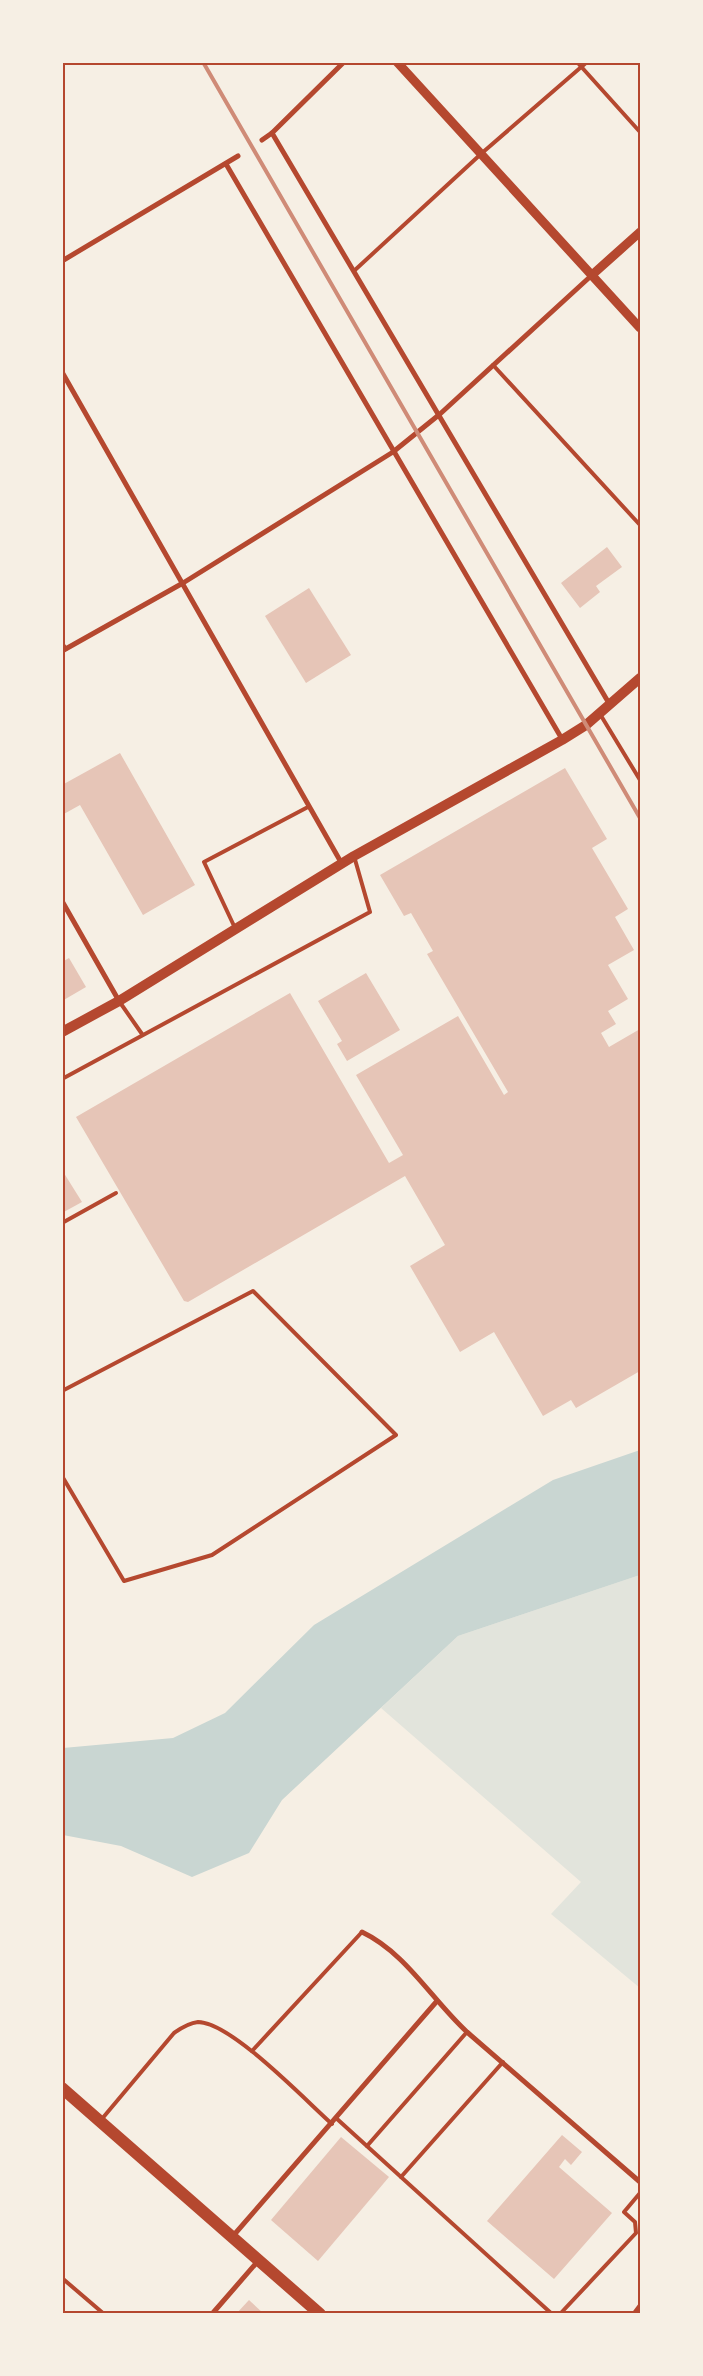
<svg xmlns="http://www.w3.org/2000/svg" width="703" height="2376" font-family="'Space Grotesk',sans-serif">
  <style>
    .green { fill: #e2e4dc }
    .water { fill: #c9d6d2 }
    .building { fill: #e6c5b7 }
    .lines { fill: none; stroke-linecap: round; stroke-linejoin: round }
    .service { stroke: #b5482f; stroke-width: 4 }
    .minor { stroke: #b5482f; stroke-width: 5 }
    .tertiary { stroke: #b5482f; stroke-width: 9 }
    .secondary { stroke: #b5482f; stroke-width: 10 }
    .primary { stroke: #b5482f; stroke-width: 12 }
    .rail { stroke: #cf8b77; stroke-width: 4 }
    .neatline { fill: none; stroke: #b5482f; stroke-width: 2 }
  </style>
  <rect width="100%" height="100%" fill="#f6efe4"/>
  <polygon class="green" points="640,1575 640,1988 551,1914 581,1882 381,1708 458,1636"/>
  <polygon class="water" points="640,1450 640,1575 458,1636 282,1800 249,1853 192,1877 121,1846 63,1835 63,1748 173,1738 225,1713 314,1625 553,1480"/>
  <g class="building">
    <polygon points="607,547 622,567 596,586 600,592 580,608 561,583"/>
    <polygon points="309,588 351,655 306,683 265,616"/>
    <polygon points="120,753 195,885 143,915 80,805 62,815 62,785"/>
    <polygon points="565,768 607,839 592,848 628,909 615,917 634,950 608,965 628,999 608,1011 616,1024 601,1033 609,1047 640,1029 640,1371 576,1408 571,1400 543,1416 494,1332 460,1352 410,1266 445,1245 405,1176 188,1302 184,1301 76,1117 290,993 389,1163 403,1155 356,1075 458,1016 504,1095 508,1092 427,954 433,951 411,913 404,916 380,875"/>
    <polygon points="69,958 86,987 62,1001 62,962"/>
    <polygon points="366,973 400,1030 347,1061 337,1044 342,1041 318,1001"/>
    <polygon points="62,1170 82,1202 62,1213"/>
    <polygon points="562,2135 582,2152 571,2165 565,2159 559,2167 612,2213 554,2279 487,2221"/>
    <polygon points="341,2137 389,2177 318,2261 271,2220"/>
    <polygon points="249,2300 264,2314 236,2314"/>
  </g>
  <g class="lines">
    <g class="service">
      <polyline points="577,62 640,132"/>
      <polyline points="355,270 482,153 587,62"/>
      <polyline points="493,365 640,525"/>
      <polyline points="62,643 66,649"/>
      <polyline points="600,714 640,780"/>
      <polyline points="235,928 204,862 308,807"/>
      <polyline points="119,1001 142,1034"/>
      <polyline points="62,1079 370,912 354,856"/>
      <polyline points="62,1223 116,1193"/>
      <polyline points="62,1391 253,1291 396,1435 212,1555 124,1581 62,1476"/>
      <polyline points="252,2051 362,1932"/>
      <polyline points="336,2118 552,2314"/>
      <path d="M101 2120 174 2033C181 2028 189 2023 198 2022 231 2022 306 2101 332 2124"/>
      <polyline points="367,2146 467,2032"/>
      <polyline points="401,2177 503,2062"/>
      <polyline points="62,2278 104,2314"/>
      <polyline points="560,2314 636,2233 635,2222 624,2212 640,2193"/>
    </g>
    <g class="minor">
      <polyline points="272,133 610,705"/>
      <polyline points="262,140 272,133 344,62"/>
      <polyline points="226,164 562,739"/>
      <polyline points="62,261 238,156"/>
      <polyline points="62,372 342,864"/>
      <polyline points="62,651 183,583 393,452 440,414 592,275"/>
      <polyline points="62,901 119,1001"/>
      <path d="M362 1932C406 1953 432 2000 467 2032L640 2182"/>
      <polyline points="233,2236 437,2001"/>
      <polyline points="212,2314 258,2261"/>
      <polyline points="634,2314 640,2306"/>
    </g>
    <g class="tertiary">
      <polyline points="397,62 640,328"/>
      <polyline points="592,275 640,232"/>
    </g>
    <polyline class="secondary" points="62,1032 119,1001 354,856 562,740 586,725 640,678"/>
    <polyline class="primary" points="62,2088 320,2314"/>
    <polyline class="rail" points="203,62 640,818"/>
  </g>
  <rect width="703" height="2376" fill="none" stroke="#f6efe4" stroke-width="128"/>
  <rect x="64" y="64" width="575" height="2248" class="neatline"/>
</svg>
